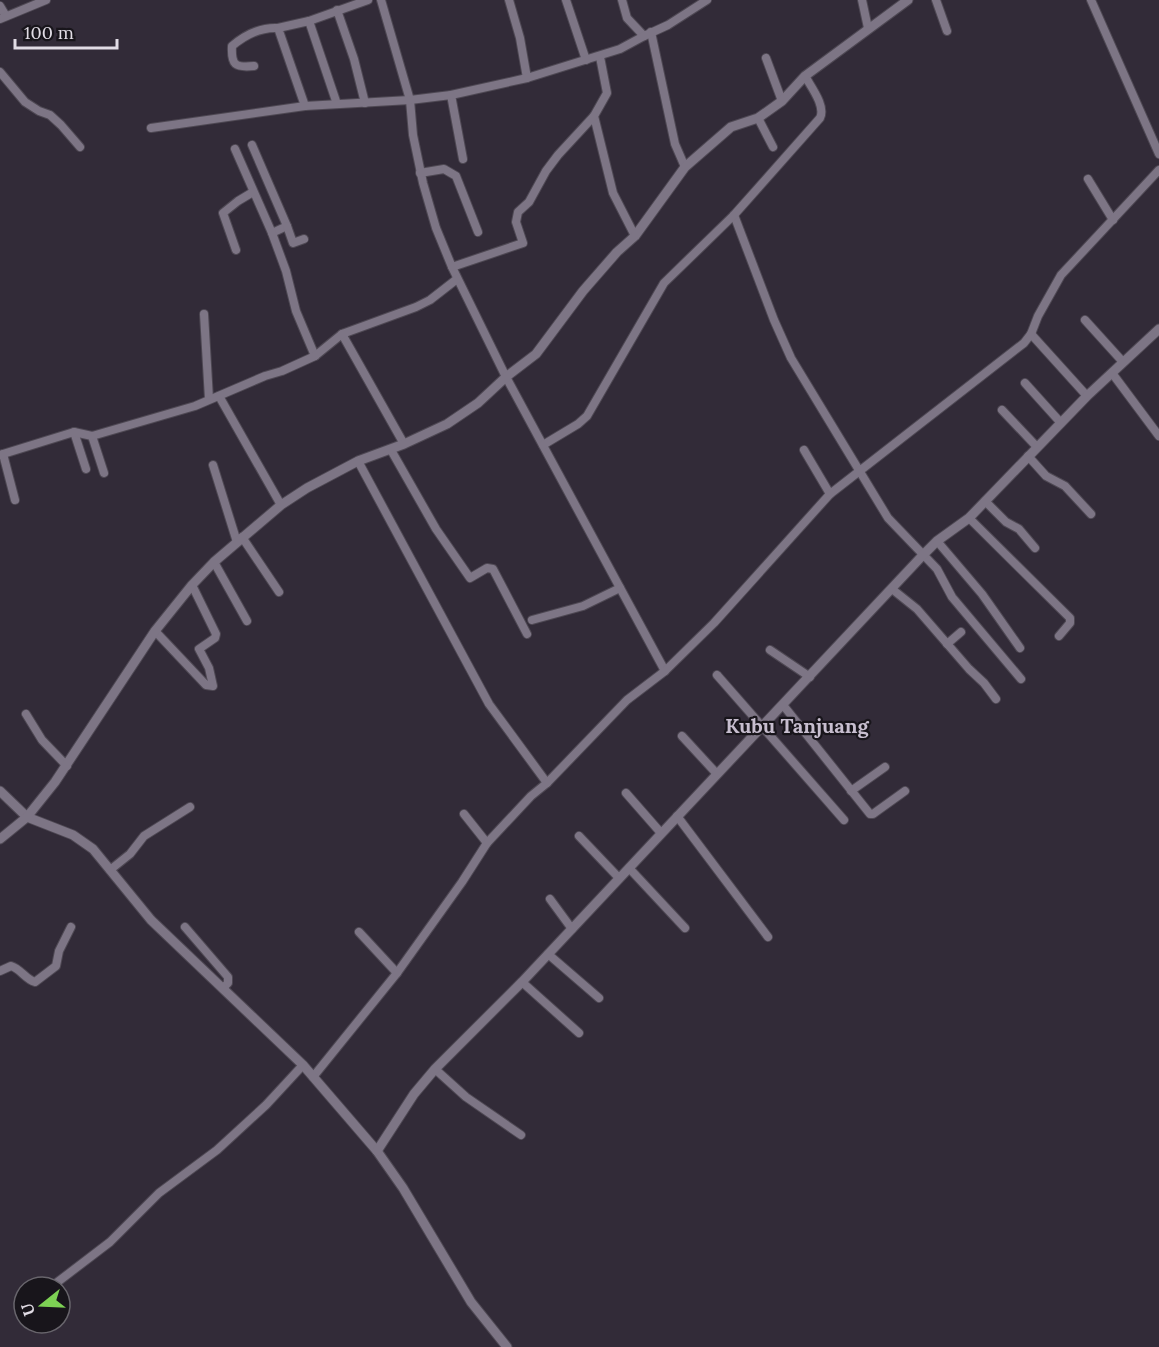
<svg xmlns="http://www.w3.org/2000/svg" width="1159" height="1347" font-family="Lora,serif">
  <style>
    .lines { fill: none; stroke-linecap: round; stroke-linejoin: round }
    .minor-casing { stroke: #4e4853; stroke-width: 10 }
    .tertiary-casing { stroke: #4e4853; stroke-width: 11 }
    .minor { stroke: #7d7585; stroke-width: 8 }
    .tertiary { stroke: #7d7585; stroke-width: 9 }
    .labels { text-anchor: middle; stroke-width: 4.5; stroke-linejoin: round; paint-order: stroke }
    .quarter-label { font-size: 20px; font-weight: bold; fill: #c7becf; stroke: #18151b }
  </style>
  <rect width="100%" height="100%" fill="#322b38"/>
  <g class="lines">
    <g class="minor-casing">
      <g id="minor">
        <polyline points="381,0 410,100 413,135 423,183 436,228 452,267 506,377 665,671"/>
        <polyline points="509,0 520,38 527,78"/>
        <polyline points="566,0 586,60"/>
        <polyline points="622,0 627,18 644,36"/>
        <polyline points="862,0 868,28"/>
        <polyline points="936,0 947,31"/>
        <polyline points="1091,0 1159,154"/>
        <polyline points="0,6 6,16"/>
        <polyline points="337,10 354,59 365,103"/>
        <polyline points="0,19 46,0"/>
        <polyline points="309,21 337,104"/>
        <polyline points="651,32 675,144 685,167"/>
        <polyline points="600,57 607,93 594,116 613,193 635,236"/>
        <polyline points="766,58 782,101"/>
        <path d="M254 66C235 68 231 65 232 46 245 35 260 27 278 28"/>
        <polyline points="0,72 25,102 39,111 50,115 61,125 80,147"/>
        <polyline points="451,95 463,159"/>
        <polyline points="305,106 278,28 309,21 368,0"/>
        <polyline points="758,118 773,147"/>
        <polyline points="151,128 305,106 410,100 451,95 527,78 620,49 644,36 668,25 707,0"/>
        <polyline points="252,145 287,226 272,233"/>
        <polyline points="235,149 272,233 286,271 296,311 315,356"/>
        <polyline points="420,173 444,169 456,176 478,232"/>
        <polyline points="1088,179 1113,220"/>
        <polyline points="734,215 774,320 791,358 888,518 937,569 952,597 1021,679"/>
        <polyline points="287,226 293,243 304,239"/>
        <polyline points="236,250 223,213 238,201 253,192"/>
        <polyline points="452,267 523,243 516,222 518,212 529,202 546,171 558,155 594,116"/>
        <polyline points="204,314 209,399"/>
        <polyline points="1085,320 1123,362"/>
        <polyline points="342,334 404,444"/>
        <polyline points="1031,334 1087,396"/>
        <polyline points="1112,373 1159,436"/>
        <polyline points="1025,383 1061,423"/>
        <polyline points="219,396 281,505"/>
        <polyline points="1002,410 1037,447"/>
        <polyline points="74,432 86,469"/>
        <polyline points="92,436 104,473"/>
        <path d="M543 445 578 424 587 416 664 283 734 215 820 118C826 106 811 87 805 76"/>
        <polyline points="391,450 436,529 470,578 487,568 493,569 527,634"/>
        <polyline points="804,450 830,494"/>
        <polyline points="3,454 15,500"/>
        <polyline points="0,455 74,432 92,436 195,406 265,376 282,371 315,356 342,334 416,307 430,300 457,279"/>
        <polyline points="1028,456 1046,476 1065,486 1091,514"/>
        <polyline points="358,461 489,704 547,783"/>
        <polyline points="213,465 237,542"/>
        <polyline points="985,501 1006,522 1019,529 1035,548"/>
        <polyline points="969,518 1070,618 1070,623 1059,636"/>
        <polyline points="242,537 279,592"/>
        <polyline points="937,541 982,594 1020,648"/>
        <polyline points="214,562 247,621"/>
        <polyline points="892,589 917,609 969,669 984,683 996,699"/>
        <polyline points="532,620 583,606 620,588"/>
        <polyline points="155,631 206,685 213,686 209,668 199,649 215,638 216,634 192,585"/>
        <polyline points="947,644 961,632"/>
        <polyline points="770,650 810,677"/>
        <polyline points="717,675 844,820"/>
        <polyline points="783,705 870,814 873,814 905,791"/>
        <polyline points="26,714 42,740 67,766"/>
        <polyline points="682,736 717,774"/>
        <polyline points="851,791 885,767"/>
        <polyline points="626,793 661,833"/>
        <polyline points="464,814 487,843"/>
        <polyline points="677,816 768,937"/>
        <polyline points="579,836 619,878"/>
        <polyline points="629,868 685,928"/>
        <polyline points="110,870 130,854 144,836 190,807"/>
        <polyline points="550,899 572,929"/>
        <polyline points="185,927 228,977 228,983 223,988"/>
        <polyline points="359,932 397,973"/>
        <polyline points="548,954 599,998"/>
        <path d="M0 971 11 966C21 969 25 979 35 982L56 966 59 951 71 927"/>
        <polyline points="522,982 579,1033"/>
        <polyline points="435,1069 466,1097 521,1135"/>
        <polyline points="313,1077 397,973 462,882 487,843 531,796 547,783 627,700 665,671 714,623 830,494 1024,343 1031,334 1038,316 1061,275 1159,170"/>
        <polyline points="51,1287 110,1242 159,1193 217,1150 266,1105 303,1065"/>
      </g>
    </g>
    <g class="tertiary-casing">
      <g id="tertiary">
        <polyline points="0,791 27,817 73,835 93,849 151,920 303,1065 377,1151 403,1188 471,1302 507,1347"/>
        <polyline points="0,839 27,817 55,782 155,631 192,585 214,562 281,505 307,488 358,461 404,444 447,424 478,403 506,377 536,354 583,291 617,252 635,236 685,167 731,127 758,118 782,101 805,76 908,0"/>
        <polyline points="377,1151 414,1094 435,1069 522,982 923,555 937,541 969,518 1087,396 1159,329"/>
      </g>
    </g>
    <use href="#minor" class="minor"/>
    <use href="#tertiary" class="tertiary"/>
  </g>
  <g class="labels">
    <g class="quarter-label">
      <text x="797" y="733">Kubu Tanjuang</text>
    </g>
  </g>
  <g transform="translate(42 1305) rotate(252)"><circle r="28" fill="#18151b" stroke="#68656c" stroke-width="1.5"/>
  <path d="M0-4.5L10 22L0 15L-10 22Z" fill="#7dd154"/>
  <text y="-9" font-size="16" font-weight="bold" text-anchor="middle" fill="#e1dce5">U</text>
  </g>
  <path d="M15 39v9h102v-9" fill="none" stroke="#e1dce5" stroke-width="3"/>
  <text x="24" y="39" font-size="18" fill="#e1dce5" stroke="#18151b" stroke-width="4.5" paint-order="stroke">100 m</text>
</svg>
